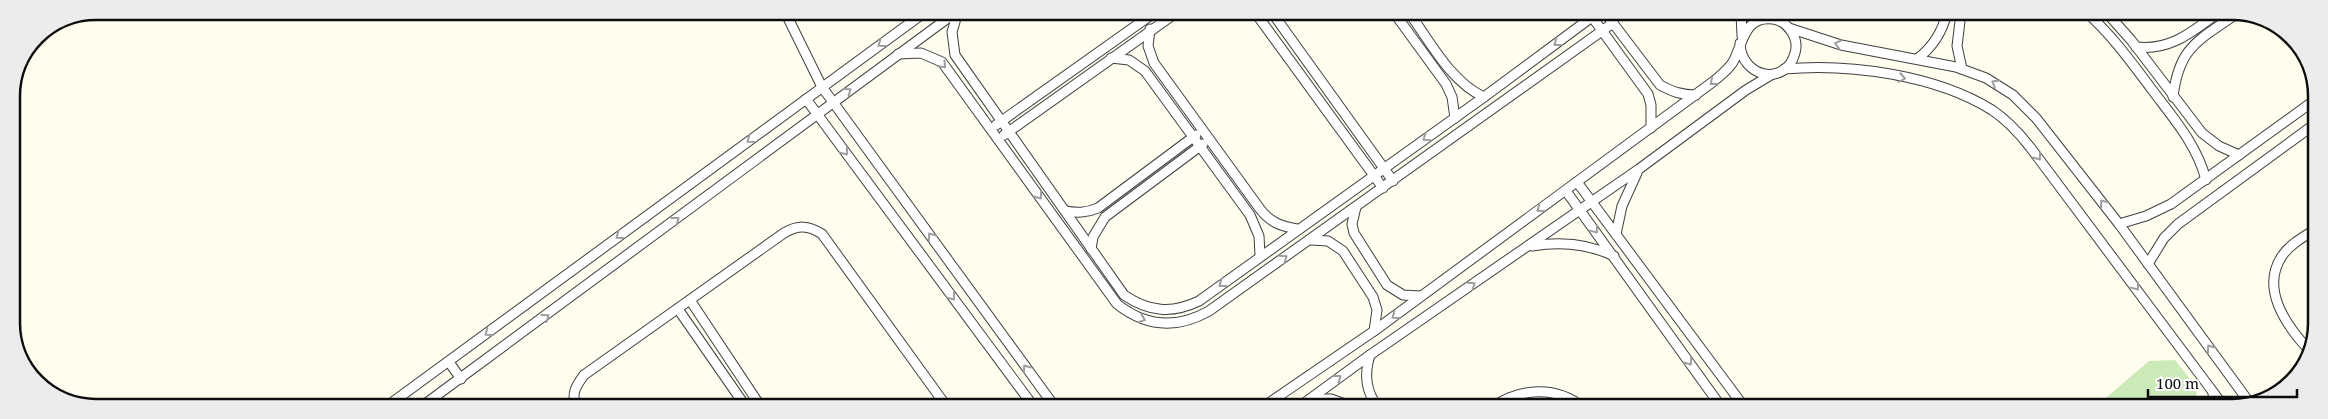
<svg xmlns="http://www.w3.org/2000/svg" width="2328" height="419" font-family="'Noto Serif',serif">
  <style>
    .green { fill: #cceab7 }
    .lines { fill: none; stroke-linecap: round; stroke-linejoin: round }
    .minor-casing { stroke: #404040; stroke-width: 11 }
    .minor { stroke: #fff; stroke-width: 9 }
    .oneway { stroke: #9e9e9e }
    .rim { fill: none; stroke: #0d0d0d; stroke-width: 2.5 }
  </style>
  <rect width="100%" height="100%" fill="#fffded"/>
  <polygon class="green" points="2175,360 2197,388 2195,408 2094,408 2149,361"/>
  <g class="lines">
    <g class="minor-casing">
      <g id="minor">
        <path d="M2086 12C2112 35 2132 63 2153 91 2174 119 2197 145 2206 180"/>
        <polyline points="2106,12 2131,40 2202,133 2219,146 2239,155"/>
        <polyline points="1741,13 1742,36"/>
        <polyline points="1961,13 1957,46 1962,69"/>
        <polyline points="1273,14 1393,181"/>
        <polyline points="1395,14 1446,84 1452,97 1455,118"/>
        <path d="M1410 14C1431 43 1451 82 1484 97"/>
        <polyline points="1590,14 1648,94 1651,105 1651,128"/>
        <path d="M1606 14 1660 85C1673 92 1682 95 1696 95"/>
        <path d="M957 15 952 32 955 55 1124 295C1149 312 1172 314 1199 301L1484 97 1596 14"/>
        <polyline points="1257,15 1383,188"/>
        <polyline points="787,16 822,87 1055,407"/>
        <polyline points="1789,28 1841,45 1956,67 1986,78 2013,95 2036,118 2119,224 2249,402"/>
        <path d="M1150 29 1148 46 1154 63 1260 209C1270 222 1280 226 1297 229"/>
        <path d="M2136 47C2171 51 2193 31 2219 12"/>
        <path d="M898 54 921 53 942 62 1117 304C1146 327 1177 329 1209 311L1613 23"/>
        <polyline points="1111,58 1129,60 1145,71 1250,215 1259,236 1260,255"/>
        <path d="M1917 59C1933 47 1942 33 1947 13"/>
        <path d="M1784 69C1849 63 1936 75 1992 110 2007 120 2019 133 2030 147L2225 408"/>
        <path d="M2173 97C2179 45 2200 40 2239 12"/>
        <polyline points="806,99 1034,407"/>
        <polyline points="996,125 1151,15"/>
        <polyline points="1004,135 1173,15"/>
        <polyline points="1577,182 1745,408"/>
        <polyline points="1566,191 1722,408"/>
        <polyline points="1356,207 1352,224 1354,233 1387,285 1403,295 1421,296"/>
        <path d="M1065 211C1077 213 1086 213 1098 208L1196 135"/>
        <polyline points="2119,224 2146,216 2171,204 2315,100"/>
        <polyline points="1616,234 1622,206 1637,173"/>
        <polyline points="1311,240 1328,241 1343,251 1373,297 1377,310 1374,331"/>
        <path d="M1532 246C1561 241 1587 243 1614 256"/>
        <polyline points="1091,249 1093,237 1105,217 1203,144"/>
        <polyline points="2148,264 2164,238 2178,224 2315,124"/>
        <polyline points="690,300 761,407"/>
        <polyline points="678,309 746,407"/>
        <path d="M2308 349C2286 325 2260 289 2282 256 2290 244 2305 236 2316 229"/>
        <path d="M1370 355C1364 374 1365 391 1378 407"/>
        <polyline points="449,362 461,379"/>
        <polyline points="2213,392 2214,408"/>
        <polyline points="1312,399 1331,399 1353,407"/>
        <polyline points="386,407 921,15"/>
        <polyline points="421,407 952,15"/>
        <path d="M576 407C571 393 576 386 584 375L784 233C798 225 808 225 822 234L947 407"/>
        <path d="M1263 407 1374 331 1714 81C1721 75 1728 70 1733 62 1743 44 1744 15 1773 19 1780 20 1787 25 1791 31 1796 38 1797 46 1795 53 1786 87 1741 78 1740 43"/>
        <polyline points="1299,407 1370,355 1639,169 1746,90 1771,75"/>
        <path d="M1493 407C1520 388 1556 385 1584 408"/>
        <polyline points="1540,407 1541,408"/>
      </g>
    </g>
    <use href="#minor" class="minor"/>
  </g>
  <defs><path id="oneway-chevron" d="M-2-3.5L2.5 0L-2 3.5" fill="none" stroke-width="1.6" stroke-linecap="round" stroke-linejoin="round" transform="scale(1.25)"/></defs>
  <g class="oneway">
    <use href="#oneway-chevron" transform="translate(1557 43) rotate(143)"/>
    <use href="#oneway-chevron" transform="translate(881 44) rotate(144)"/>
    <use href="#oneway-chevron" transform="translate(1838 44) rotate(-165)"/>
    <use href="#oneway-chevron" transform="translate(943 65) rotate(46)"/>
    <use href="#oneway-chevron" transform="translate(1902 78) rotate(11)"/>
    <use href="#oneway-chevron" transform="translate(1713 82) rotate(142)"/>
    <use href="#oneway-chevron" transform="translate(1995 83) rotate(-150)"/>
    <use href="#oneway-chevron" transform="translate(848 91) rotate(-36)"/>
    <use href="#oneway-chevron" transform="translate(1426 138) rotate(145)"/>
    <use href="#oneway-chevron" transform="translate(750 140) rotate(144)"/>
    <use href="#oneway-chevron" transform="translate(845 152) rotate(53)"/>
    <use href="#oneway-chevron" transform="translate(2038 157) rotate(54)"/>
    <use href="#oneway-chevron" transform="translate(1039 196) rotate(54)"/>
    <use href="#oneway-chevron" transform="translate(2103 203) rotate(-128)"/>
    <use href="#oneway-chevron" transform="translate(1540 209) rotate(144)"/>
    <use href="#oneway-chevron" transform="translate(676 220) rotate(-37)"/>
    <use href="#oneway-chevron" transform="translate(1595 230) rotate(53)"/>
    <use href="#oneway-chevron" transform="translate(619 236) rotate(144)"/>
    <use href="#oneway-chevron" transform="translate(931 236) rotate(-126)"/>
    <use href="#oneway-chevron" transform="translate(1284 258) rotate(-35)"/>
    <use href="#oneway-chevron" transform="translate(1222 284) rotate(143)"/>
    <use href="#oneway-chevron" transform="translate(1472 285) rotate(-34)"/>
    <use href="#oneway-chevron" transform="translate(2136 287) rotate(53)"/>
    <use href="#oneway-chevron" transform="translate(952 297) rotate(53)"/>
    <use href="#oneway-chevron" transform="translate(1395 316) rotate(144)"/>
    <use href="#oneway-chevron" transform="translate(546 317) rotate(-36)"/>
    <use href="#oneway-chevron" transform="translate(1142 319) rotate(21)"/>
    <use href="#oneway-chevron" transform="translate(488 333) rotate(144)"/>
    <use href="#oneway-chevron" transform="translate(2210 348) rotate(-126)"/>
    <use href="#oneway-chevron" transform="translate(1689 362) rotate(55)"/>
    <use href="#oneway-chevron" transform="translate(1026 368) rotate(-126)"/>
    <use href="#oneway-chevron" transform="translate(1338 378) rotate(-37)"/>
  </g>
  <path d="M0 0H2328V419H0ZM96 20H2232A76 76 0 0 1 2308 96V323A76 76 0 0 1 2232 399H96A76 76 0 0 1 20 323V96A76 76 0 0 1 96 20Z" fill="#ececec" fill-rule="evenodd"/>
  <path class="rim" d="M96 20H2232A76 76 0 0 1 2308 96V323A76 76 0 0 1 2232 399H96A76 76 0 0 1 20 323V96A76 76 0 0 1 96 20Z"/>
  <path d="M2148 389v8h149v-8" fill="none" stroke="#0d0d0d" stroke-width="2.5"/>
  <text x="2156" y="389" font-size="15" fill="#0d0d0d" stroke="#ffffff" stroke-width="4" paint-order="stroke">100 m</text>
</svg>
